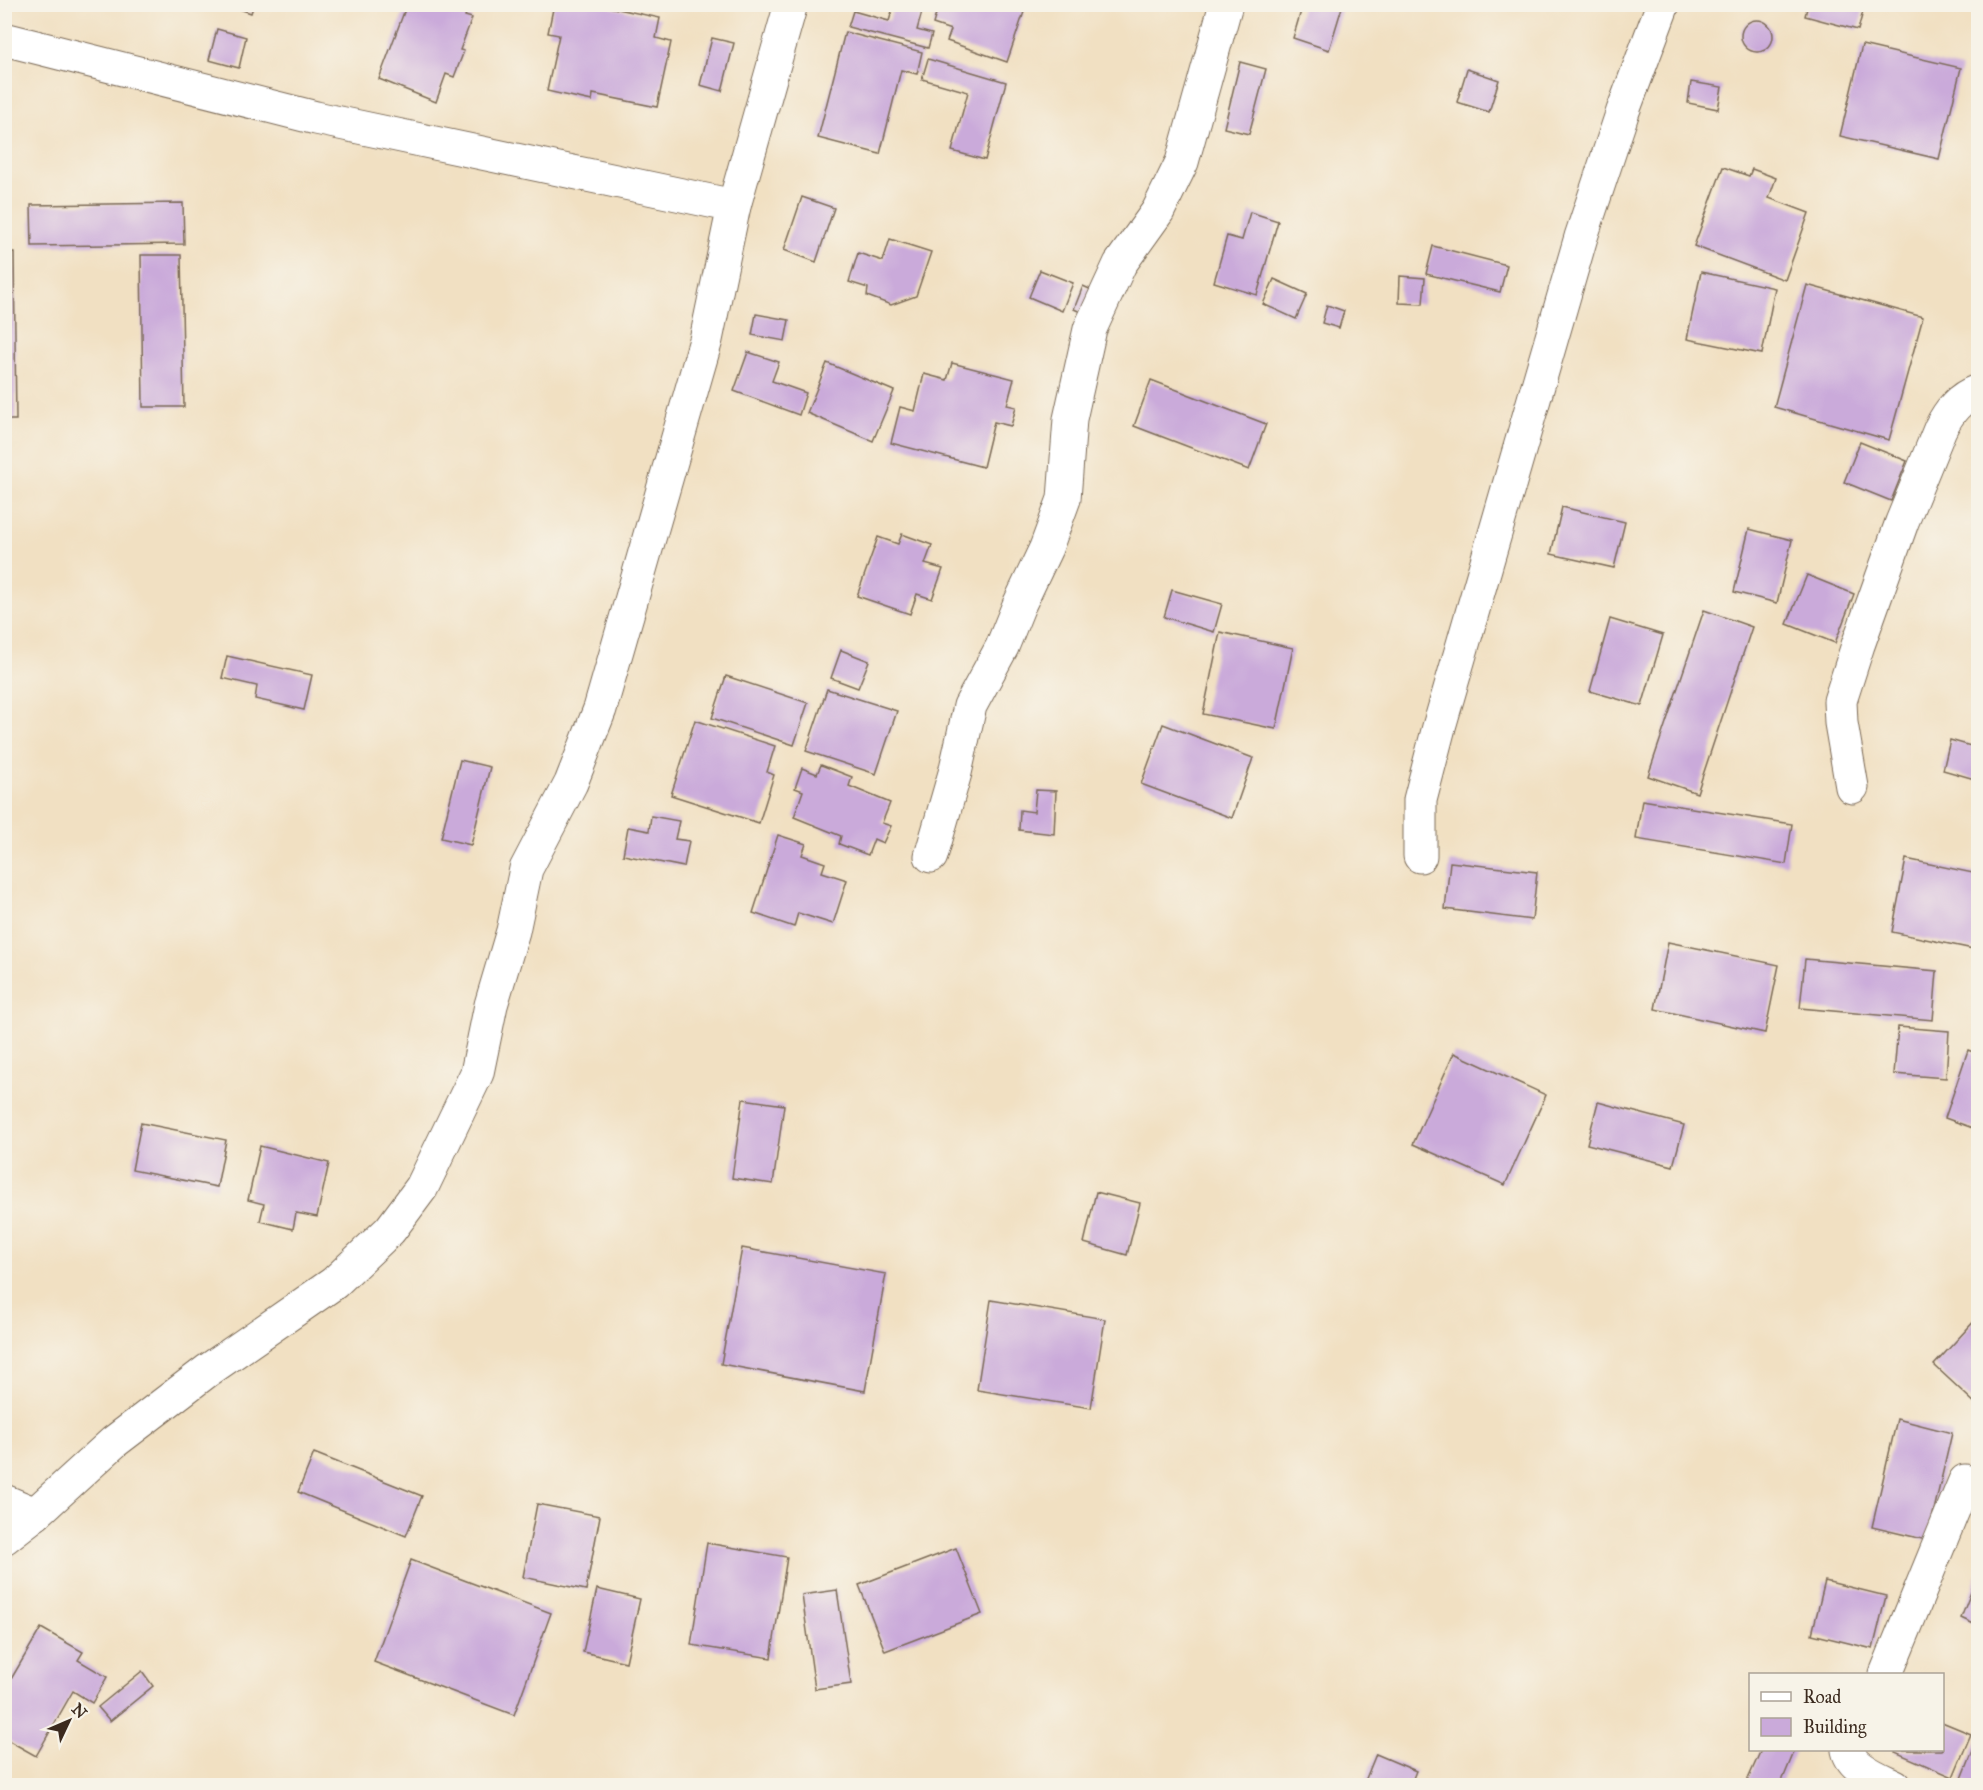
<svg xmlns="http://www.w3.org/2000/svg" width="1983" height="1790" font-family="'IM FELL Great Primer',serif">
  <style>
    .building { fill: #caaada }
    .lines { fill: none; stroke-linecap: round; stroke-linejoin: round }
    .street-casing { stroke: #7b6a57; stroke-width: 35 }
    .street { stroke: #fff; stroke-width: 33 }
  </style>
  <rect width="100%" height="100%" fill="#f7f3e8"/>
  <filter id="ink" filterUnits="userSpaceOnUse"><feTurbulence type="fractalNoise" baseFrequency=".0167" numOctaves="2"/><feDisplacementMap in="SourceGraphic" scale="12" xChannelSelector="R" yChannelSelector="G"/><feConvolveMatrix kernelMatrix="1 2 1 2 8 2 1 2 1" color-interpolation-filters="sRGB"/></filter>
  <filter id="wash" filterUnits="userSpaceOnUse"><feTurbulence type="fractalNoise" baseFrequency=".008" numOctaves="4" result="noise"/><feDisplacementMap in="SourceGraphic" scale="24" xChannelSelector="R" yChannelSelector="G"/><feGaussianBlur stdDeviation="1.35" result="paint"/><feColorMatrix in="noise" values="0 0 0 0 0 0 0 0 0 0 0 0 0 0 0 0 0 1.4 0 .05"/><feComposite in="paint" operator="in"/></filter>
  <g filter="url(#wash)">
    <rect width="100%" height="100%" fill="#f1e0c2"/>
    <g id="blocks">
      <g class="building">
        <polygon points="225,4 254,4 251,13"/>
        <polygon points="407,4 469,4 465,16 472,18 460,50 464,51 454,77 446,74 436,102 379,79"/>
        <polygon points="554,4 595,4 660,18 656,38 671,42 657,107 593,94 592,101 547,91 559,35 548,33"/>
        <polygon points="939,4 1007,4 1024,12 1007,62 947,41 951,30 933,24"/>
        <polygon points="1303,4 1343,4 1329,50 1293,38"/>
        <polygon points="1808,4 1865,4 1858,30 1805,16"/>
        <polygon points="894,5 922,12 917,30 932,34 928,48 848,27 853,11 889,21"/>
        <circle cx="1757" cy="36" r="16"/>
        <polygon points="217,29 246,37 239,68 209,60"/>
        <polygon points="845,32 922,52 917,74 901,70 880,154 818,138"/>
        <polygon points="712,38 734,43 722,91 700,85"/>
        <polygon points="1862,45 1961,68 1939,159 1840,136"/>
        <polygon points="928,59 1006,82 985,160 952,151 968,92 922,79"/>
        <polygon points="1240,62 1266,69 1249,134 1224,128"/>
        <polygon points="1467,69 1499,80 1489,112 1457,102"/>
        <polygon points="1691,82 1722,87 1718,109 1688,103"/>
        <polygon points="1723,167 1749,176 1752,169 1776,178 1769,198 1809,213 1785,280 1694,246"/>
        <polygon points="4,197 9,197 11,240 4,240"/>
        <polygon points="802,197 834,208 816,262 784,250"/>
        <polygon points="183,203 184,244 32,246 31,205"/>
        <polygon points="1250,212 1278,221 1257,295 1214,282 1227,236 1242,240"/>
        <polygon points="890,239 931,252 916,296 891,305 867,296 868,288 849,282 858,253 883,261"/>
        <polygon points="1433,246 1507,265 1500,292 1426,274"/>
        <polygon points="4,252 14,252 16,420 4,420"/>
        <polygon points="141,255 181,255 184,407 143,407"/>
        <polygon points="1040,270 1073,283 1062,311 1029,297"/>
        <polygon points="1701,272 1775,288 1762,354 1687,339"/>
        <polygon points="1400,276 1425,278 1423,304 1399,303"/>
        <polygon points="1274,279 1307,294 1296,319 1263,304"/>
        <polygon points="1807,285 1923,317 1889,440 1774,407"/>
        <polygon points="1083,286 1096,292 1087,315 1074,309"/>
        <polygon points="1327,305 1344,311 1339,328 1322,323"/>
        <polygon points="756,314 789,320 785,341 752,335"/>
        <polygon points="748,352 779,362 772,381 806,393 799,415 734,391"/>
        <polygon points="827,363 894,391 873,441 807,413"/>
        <polygon points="952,363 1014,379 1007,405 1016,407 1011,426 994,422 983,467 891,443 900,407 915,411 924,374 947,380"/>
        <polygon points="1151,380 1266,424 1249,470 1134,426"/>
        <polygon points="1860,442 1907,461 1891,501 1844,482"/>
        <polygon points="1562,507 1625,522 1614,568 1551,554"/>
        <polygon points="1749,529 1792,540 1777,603 1734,592"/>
        <polygon points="902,534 932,545 925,564 943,569 932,599 917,594 910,614 857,596 878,537 898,544"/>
        <polygon points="1807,575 1854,594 1835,643 1787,624"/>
        <polygon points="1172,590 1222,604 1214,632 1164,617"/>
        <polygon points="1704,610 1752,627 1697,793 1648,776"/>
        <polygon points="1610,619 1663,635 1642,706 1590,691"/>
        <polygon points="1220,632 1293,648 1276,729 1203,714"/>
        <polygon points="841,650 869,661 858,688 831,678"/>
        <polygon points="227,656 312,675 304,710 255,699 257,686 222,678"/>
        <polygon points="726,676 808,703 794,745 712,718"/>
        <polygon points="827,689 897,711 876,774 806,751"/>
        <polygon points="695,720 775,746 767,772 774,775 759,823 671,795"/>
        <polygon points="1163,724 1253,758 1232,818 1141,784"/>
        <polygon points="1950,740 1978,748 1978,780 1943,770"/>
        <polygon points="460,760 490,767 471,845 441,838"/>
        <polygon points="821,765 852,777 849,786 890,803 882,823 891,826 883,843 874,839 868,855 839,844 841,836 794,817 803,791 795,788 802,768 817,774"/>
        <polygon points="1036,790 1056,791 1054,834 1019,830 1020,810 1034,812"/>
        <polygon points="1642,800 1792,824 1786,864 1636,839"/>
        <polygon points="651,816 679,821 675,839 689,841 684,867 623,855 628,827 649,831"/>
        <polygon points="778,835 806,844 802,855 825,863 822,872 847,880 833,924 798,913 794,927 753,913"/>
        <polygon points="1906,859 1978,874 1978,950 1892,932"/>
        <polygon points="1450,862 1537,872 1532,920 1445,909"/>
        <polygon points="1668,942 1779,965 1765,1033 1655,1009"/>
        <polygon points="1805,959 1937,971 1933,1020 1800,1008"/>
        <polygon points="1898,1027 1949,1031 1946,1078 1894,1074"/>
        <polygon points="1968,1050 1978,1054 1978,1130 1945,1118"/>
        <polygon points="1454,1053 1546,1095 1505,1185 1413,1144"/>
        <polygon points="743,1099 784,1105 773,1184 732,1178"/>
        <polygon points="1598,1102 1684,1125 1673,1166 1587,1144"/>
        <polygon points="141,1123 226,1140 217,1187 132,1170"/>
        <polygon points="260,1146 329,1163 317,1217 296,1213 293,1229 260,1221 264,1204 248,1200"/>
        <polygon points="1096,1192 1140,1203 1127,1255 1084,1243"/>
        <polygon points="742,1248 886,1274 865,1391 721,1364"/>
        <polygon points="991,1300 1105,1319 1091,1408 977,1390"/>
        <polygon points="1978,1317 1978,1406 1934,1365"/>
        <polygon points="1897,1419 1952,1433 1927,1540 1872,1527"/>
        <polygon points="314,1453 422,1496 406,1536 298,1492"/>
        <polygon points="537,1504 600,1516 586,1590 523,1577"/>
        <polygon points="707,1543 787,1557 771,1658 691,1645"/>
        <polygon points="956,1548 982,1614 885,1651 859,1585"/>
        <polygon points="411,1560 551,1613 514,1715 374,1662"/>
        <polygon points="1978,1574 1978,1626 1961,1618"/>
        <polygon points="1825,1581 1886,1596 1873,1649 1812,1634"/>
        <polygon points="597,1589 640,1599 626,1662 583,1652"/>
        <polygon points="837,1590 851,1684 815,1689 802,1595"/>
        <polygon points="41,1628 83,1652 78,1660 107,1677 92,1703 73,1691 36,1756 4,1738 4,1691"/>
        <polygon points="142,1671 153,1686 110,1721 98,1707"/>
        <polygon points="1942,1722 1971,1734 1953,1777 1895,1752 1896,1750 1942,1750"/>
        <polygon points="1978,1738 1978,1786 1972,1786 1961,1781"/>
        <polygon points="1761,1750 1795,1750 1780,1786 1745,1786"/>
        <polygon points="1376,1754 1416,1771 1410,1786 1363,1786"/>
      </g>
    </g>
  </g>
  <g filter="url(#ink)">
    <use href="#blocks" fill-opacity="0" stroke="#7b6a57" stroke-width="1.5"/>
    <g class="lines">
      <g class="street-casing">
        <g id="street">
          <polyline points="4,39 316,118 734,206 706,340 600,709 571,783 526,869 513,931 491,1005 477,1073 422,1187 390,1230 334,1283 207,1371 114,1442 35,1514 4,1538"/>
          <polyline points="734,206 791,4"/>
          <path d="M1852 787 1841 723 1840 701 1858 645 1902 522 1940 429C1949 411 1959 398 1978 391"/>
          <polyline points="931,856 955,773 970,706 1002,647 1019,605 1046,548 1064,499 1070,419 1090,329 1120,264 1158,211 1182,162 1226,4"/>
          <polyline points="1420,856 1420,800 1439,727 1581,237 1623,111 1663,4"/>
          <polyline points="4,1501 35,1514"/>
          <polyline points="1886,1674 1965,1481"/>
          <path d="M1848 1750C1852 1769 1879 1778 1895 1786"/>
        </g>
      </g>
      <use href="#street" class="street"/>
    </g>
  </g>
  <rect width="1983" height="1790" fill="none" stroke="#f7f3e8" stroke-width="24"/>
  <rect x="1749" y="1673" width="195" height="78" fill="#f7f3e8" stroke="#aca397" stroke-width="1.5"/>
  <rect x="1761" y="1692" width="30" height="9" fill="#ffffff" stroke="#aca397" stroke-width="1.5"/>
  <text x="1803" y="1703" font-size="18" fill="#3b2a1e">Road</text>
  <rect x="1761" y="1718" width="30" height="18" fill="#caaada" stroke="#aca397" stroke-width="1.5"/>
  <text x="1803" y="1733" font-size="18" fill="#3b2a1e">Building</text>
  <g transform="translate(69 1721) rotate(46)" stroke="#f7f3e8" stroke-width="4.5" paint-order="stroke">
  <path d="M0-4.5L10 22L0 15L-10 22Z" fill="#3b2a1e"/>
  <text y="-9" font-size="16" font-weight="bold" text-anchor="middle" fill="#3b2a1e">N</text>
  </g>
</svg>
